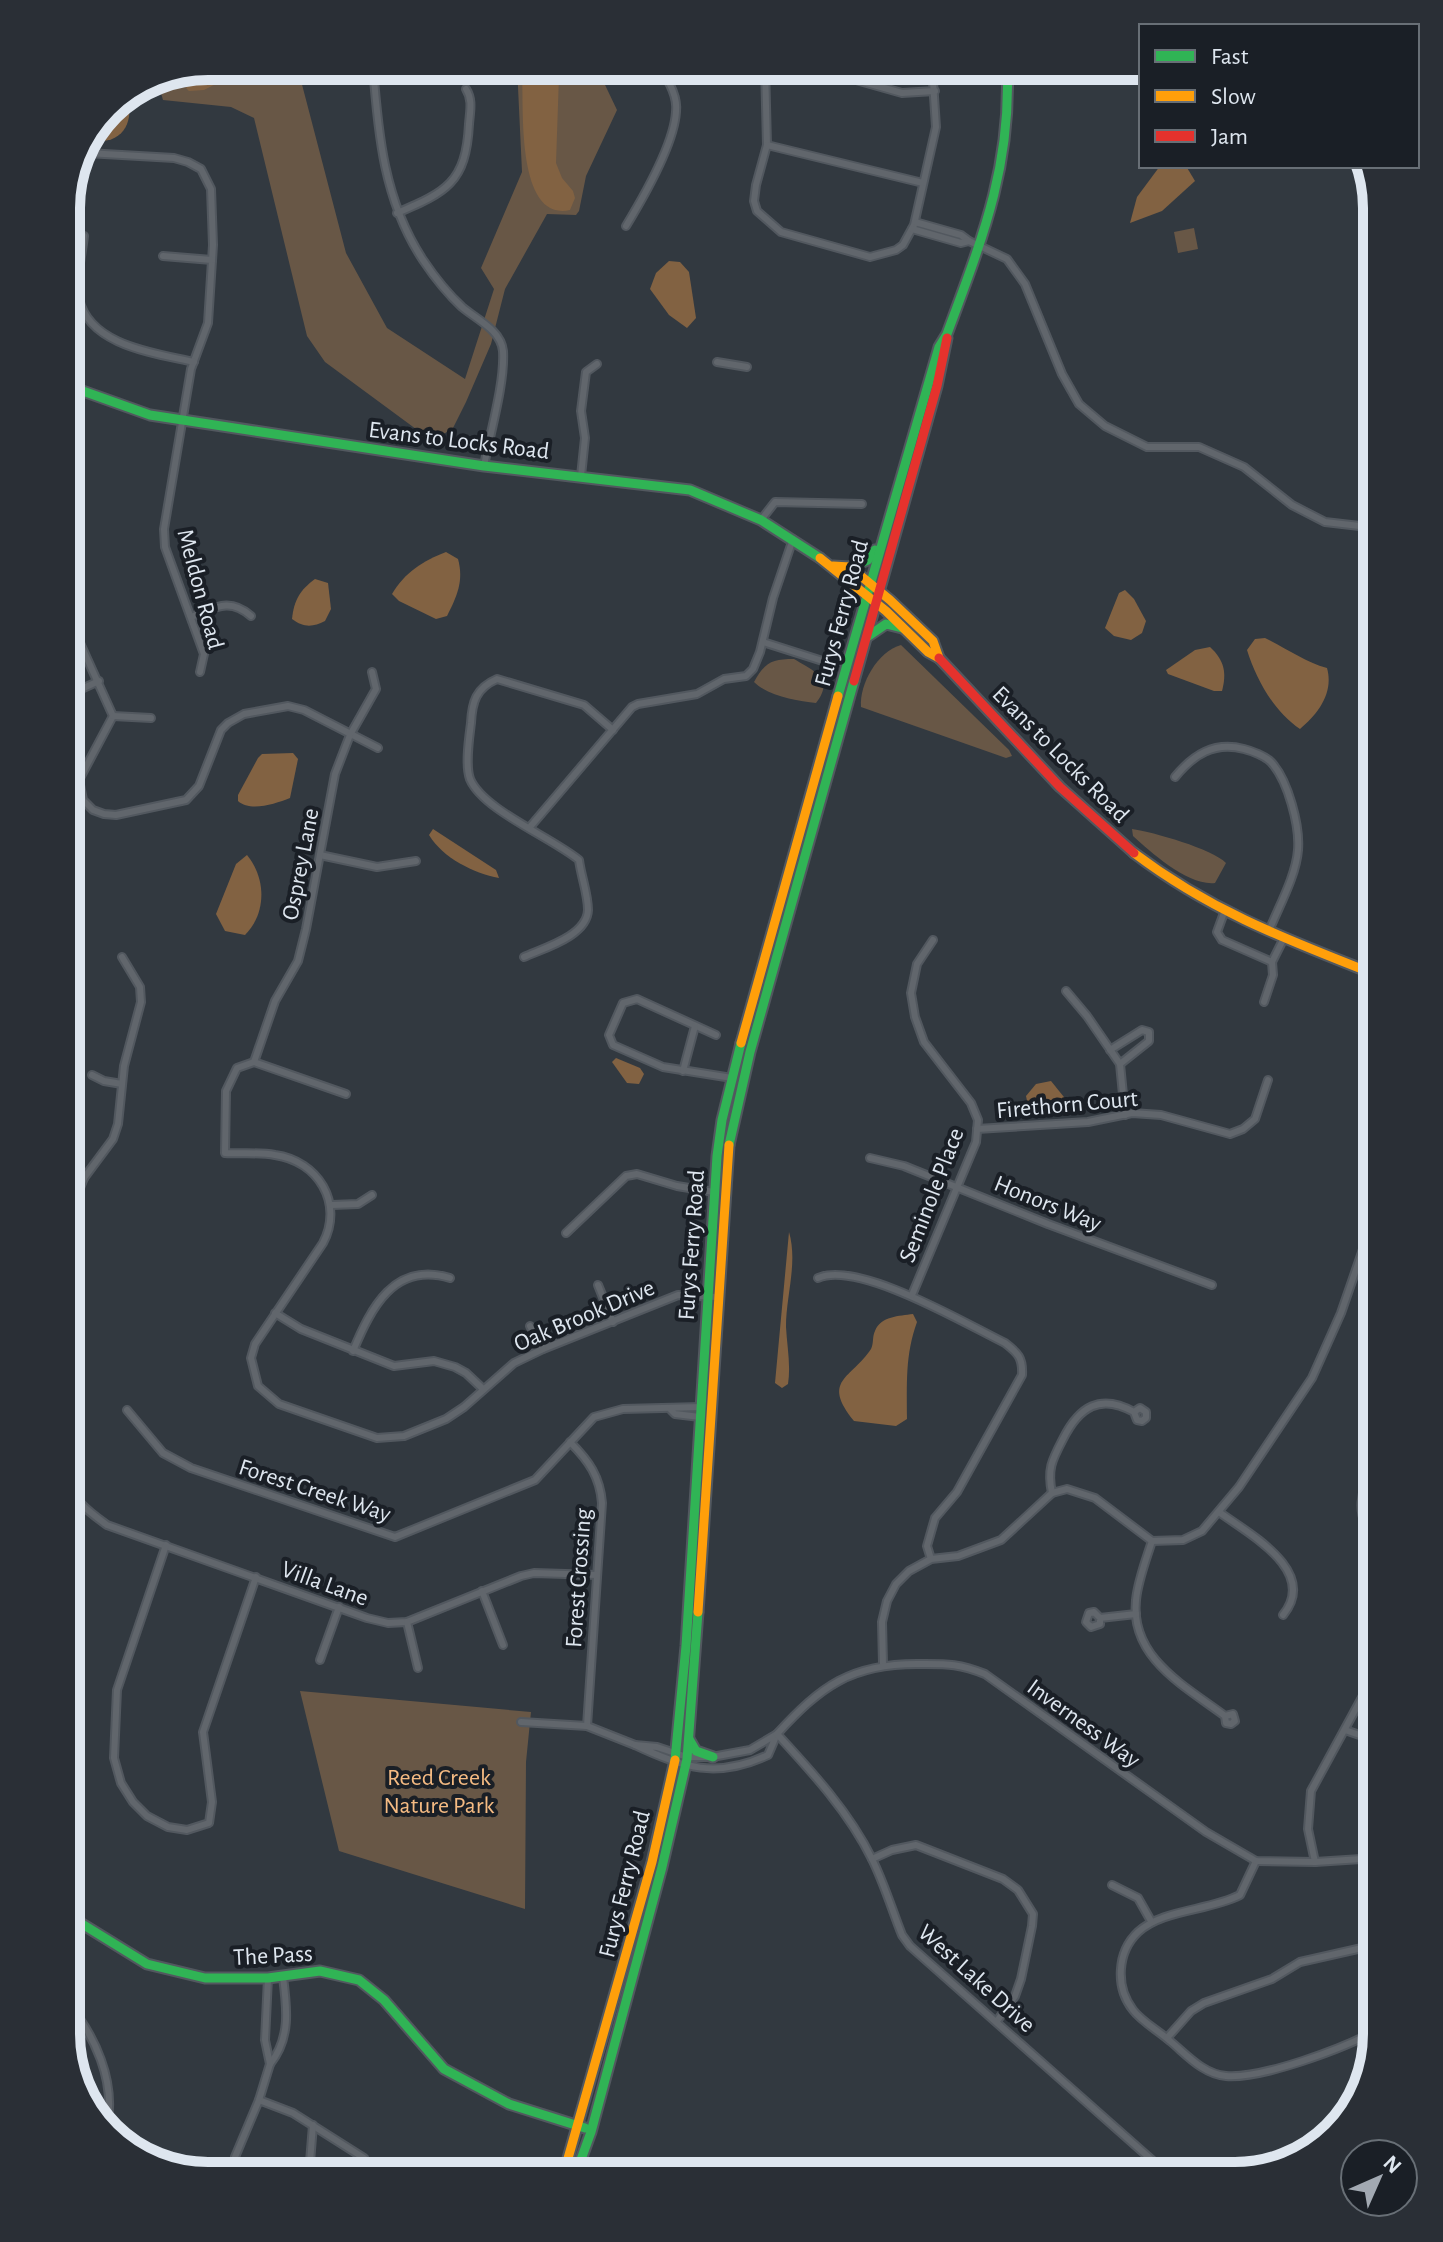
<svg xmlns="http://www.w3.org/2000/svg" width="1443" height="2242" font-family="'Alegreya Sans',sans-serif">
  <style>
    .green { fill: #685746 }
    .water { fill: #826242 }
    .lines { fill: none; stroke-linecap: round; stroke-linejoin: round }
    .street-casing { stroke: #52585f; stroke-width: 10 }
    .fast-casing { stroke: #52585f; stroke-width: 13 }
    .slow-casing { stroke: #52585f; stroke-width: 13 }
    .jam-casing { stroke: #52585f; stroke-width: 13 }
    .street { stroke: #61666c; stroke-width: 6 }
    .fast { stroke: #30b455; stroke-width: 9 }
    .slow { stroke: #ff9f0a; stroke-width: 9 }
    .jam { stroke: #e5322d; stroke-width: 9 }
    .labels { text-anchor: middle; stroke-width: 8; stroke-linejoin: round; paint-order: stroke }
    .street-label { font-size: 24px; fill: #dee6ef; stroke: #1a1f26 }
    .park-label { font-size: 24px; fill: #f5bb83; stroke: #1a1f26 }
    .rim { fill: none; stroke: #dee6ef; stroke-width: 10 }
  </style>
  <rect width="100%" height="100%" fill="#323940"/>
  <g class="green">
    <polygon points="208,66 307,66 299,73 346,253 387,328 465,379 494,289 481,268 522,172 517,66 596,66 617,110 586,176 579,211 576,215 547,214 505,289 491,344 466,402 453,428 436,439 420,432 325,362 307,336 254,118 231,107 163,100 156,76"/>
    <polygon points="1194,228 1198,249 1178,253 1174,232"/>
    <path d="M901 645 1009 750 1012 756 1006 758 861 707C859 684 878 651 901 645Z"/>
    <path d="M794 659C814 671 835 679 816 703 797 701 768 696 754 682 765 662 772 659 794 659Z"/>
    <path d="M1132 829C1153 832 1213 849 1226 863L1215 883C1188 886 1152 853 1133 836Z"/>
    <polygon points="300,1691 531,1712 526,1762 525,1909 339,1851"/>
  </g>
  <g class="water">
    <path d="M206 66H251L204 90 189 91 186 88C192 80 199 80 206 66Z"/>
    <path d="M536 67 550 68 559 76 556 163 562 178 573 191 575 198 570 210C516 222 524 108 522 78L525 72Z"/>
    <path d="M128 94C134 122 124 144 93 141L108 107Z"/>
    <polygon points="1160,166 1186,166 1195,181 1162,211 1130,223 1137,197"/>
    <polygon points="669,261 680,262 689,272 696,318 687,328 669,315 650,289 656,273"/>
    <path d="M446 552 458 559C464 581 457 596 447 616L436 619 399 601 392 594C405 572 423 561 446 552Z"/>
    <path d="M315 579 328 583 331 609 325 621C313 627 304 628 292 619 294 600 300 590 315 579Z"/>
    <polygon points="1125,590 1134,599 1146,621 1142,633 1131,640 1114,636 1105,628 1119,593"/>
    <path d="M1265 638C1286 648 1305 662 1327 668 1334 693 1318 714 1300 729 1274 712 1256 679 1247 650L1255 639Z"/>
    <path d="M1210 647C1224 660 1227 672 1222 691H1214L1168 674 1166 670 1195 650Z"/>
    <path d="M293 753 298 759 290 798C275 804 250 812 238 801V795L258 758 262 754Z"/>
    <path d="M433 829 496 870 499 878C473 873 443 858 429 835Z"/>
    <path d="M247 855C266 878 267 913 245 935L225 931 216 914 236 864Z"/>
    <polygon points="616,1058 640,1068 644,1074 639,1084 627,1083 612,1062"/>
    <polygon points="1051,1081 1072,1107 1071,1114 1038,1115 1029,1110 1026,1096 1036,1084"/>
    <path d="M789 1232C798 1263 786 1295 786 1327 787 1346 791 1365 788 1384L782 1388 775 1383Z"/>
    <path d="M913 1314 917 1322C905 1355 907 1384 907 1419L896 1426 854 1421C821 1380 851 1379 871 1349 874 1343 872 1337 875 1331 881 1316 899 1316 913 1314Z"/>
  </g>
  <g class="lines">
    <g class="street-casing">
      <g id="street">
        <path d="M373 66C378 134 384 201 423 260 433 275 448 294 462 307 476 319 501 330 503 351 505 383 490 433 484 466"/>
        <polyline points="765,66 767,145 756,185 754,201 757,211 781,232 870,257 896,250 903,245 914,225 936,127 932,66"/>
        <polyline points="765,70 810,67 902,93 935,91"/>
        <polyline points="767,145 923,183"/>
        <polyline points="87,153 174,158 188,162 201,169 211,189 213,245 208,323 191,369 164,529 165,547 204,654 200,672"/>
        <path d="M397 213C446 192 466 183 469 124 470 111 473 100 466 89"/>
        <polyline points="915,222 961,235 969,241 1007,259 1025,284 1062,374 1079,404 1105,426 1147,447 1199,447 1244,467 1292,505 1325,522 1377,528"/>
        <path d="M626 226C643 198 674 144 676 112 678 95 668 79 658 66"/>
        <polyline points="912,229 961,243 969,241"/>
        <path d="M84 236C82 255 75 281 79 299 90 346 155 353 194 362"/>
        <polyline points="163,256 212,260"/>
        <polyline points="717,362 747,367"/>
        <polyline points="581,476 585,438 581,411 586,372 597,364"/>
        <polyline points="761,520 775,502 862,504"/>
        <polyline points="66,612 113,716 79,780 83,800 93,810 104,814 116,815 186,800 199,786 221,730 228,723 244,714 288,706 304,710 378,748"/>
        <path d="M191 617C215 608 229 597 251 616"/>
        <polyline points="763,642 832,664 849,656"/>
        <polyline points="66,696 99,681"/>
        <polyline points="113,716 151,718"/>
        <path d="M1175 777C1193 755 1214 741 1244 749 1252 751 1265 756 1271 762 1288 780 1300 826 1298 850 1296 876 1279 906 1269 931"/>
        <polyline points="530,827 632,707 638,704 697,694 724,679 746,676 753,669 760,652 773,598 793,539"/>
        <polyline points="320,855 377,867 416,861"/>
        <polyline points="1225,910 1217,932 1222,940 1272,962"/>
        <path d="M524 957C544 948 587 936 588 910 588 894 581 876 579 860 551 837 483 810 470 779 465 765 469 739 471 723 472 702 476 688 497 679L584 705 613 730"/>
        <polyline points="1066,991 1087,1016 1120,1064 1125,1115"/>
        <polyline points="1264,1002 1273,975 1272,962 1284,938"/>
        <polyline points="716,1035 637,999 623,1003 609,1035 613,1045 663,1067 732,1078"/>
        <polyline points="1110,1050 1142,1030 1149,1032 1149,1041 1120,1064"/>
        <polyline points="254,1062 275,1001 298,961 306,929 335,774 350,735 376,689 372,672"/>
        <polyline points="683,1071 695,1026"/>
        <polyline points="92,1075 104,1081 122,1084"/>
        <path d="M346 1094 254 1062 237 1068 226 1091 225 1153C241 1154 259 1152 275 1155 318 1161 344 1203 323 1243L255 1344 251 1358 258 1386 279 1404 377 1438 404 1436 446 1419 464 1407 514 1363 543 1349 678 1295 717 1297"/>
        <polyline points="977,1129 1088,1122 1132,1113 1161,1115 1230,1134 1243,1129 1255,1119 1268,1080"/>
        <polyline points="870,1158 904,1166 1048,1224 1212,1285"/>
        <polyline points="66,1168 84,1178"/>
        <polyline points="332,1205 358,1204 372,1195"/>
        <polyline points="66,1222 84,1178 113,1139 118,1124 124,1066 141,1002 140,987 122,957"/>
        <polyline points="566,1233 626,1176 637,1174 677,1186 714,1192"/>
        <path d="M818 1278C858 1260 966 1324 1005 1343 1018 1353 1023 1358 1022 1375L957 1492 935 1518 927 1546 931 1559"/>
        <polyline points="598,1285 613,1322"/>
        <polyline points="912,1295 976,1142 978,1120 971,1103 924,1042 915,1017 911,993 917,964 933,940"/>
        <polyline points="275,1313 301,1329 394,1366 434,1361 455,1367 466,1373 483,1389"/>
        <polyline points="530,1326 543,1349"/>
        <path d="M353 1351C371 1308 394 1261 450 1278"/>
        <polyline points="127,1410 163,1453 191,1468 395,1537 535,1480 594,1417 623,1409 701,1407"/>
        <polyline points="671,1410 675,1414 700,1417"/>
        <path d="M570 1442C589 1461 600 1477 602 1503L587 1726"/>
        <path d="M66 1475C75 1502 85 1509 107 1525L367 1618 388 1623 407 1622 521 1576 534 1573 597 1575"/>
        <path d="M1052 1493C1047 1469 1052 1460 1063 1439 1079 1407 1100 1393 1134 1412L1140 1408 1146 1412V1418L1142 1421 1137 1420 1134 1412"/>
        <path d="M1219 1512C1249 1534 1319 1571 1283 1615"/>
        <path d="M1377 1539C1353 1519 1360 1486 1377 1463"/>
        <path d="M1152 1541C1146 1560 1138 1580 1136 1600 1130 1658 1185 1686 1225 1716L1226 1723 1231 1724 1235 1721 1233 1714 1225 1716"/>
        <polyline points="166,1545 117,1690 114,1758 121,1783 133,1802 147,1816 168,1827 187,1830 209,1823 212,1802 203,1732 256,1577"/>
        <polyline points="482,1591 503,1645"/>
        <polyline points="1100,1618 1100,1624 1091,1627 1086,1622 1089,1613 1094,1612 1100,1618 1136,1614"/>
        <polyline points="407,1622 418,1668"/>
        <polyline points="320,1660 339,1607"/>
        <polyline points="883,1664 882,1622 887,1601 896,1584 909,1571 931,1559 958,1556 1001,1540 1052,1493 1067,1489 1095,1498 1152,1541 1183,1540 1202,1531 1239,1487 1312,1378 1341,1313 1370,1229"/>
        <polyline points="521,1722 587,1726 635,1745"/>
        <polyline points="1345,1730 1377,1741"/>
        <path d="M777 1734 768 1755C717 1779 683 1768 635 1745L657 1747 687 1757H712L750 1750Z"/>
        <polyline points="872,1859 892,1850 916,1845 1003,1879 1018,1890 1033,1914 1032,1926 1021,1979 1015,1996 997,2021"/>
        <path d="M1256 1861 1240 1895C1209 1911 1163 1909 1138 1932 1117 1952 1115 1987 1133 2010 1142 2022 1159 2031 1170 2041 1187 2055 1203 2074 1226 2076 1262 2079 1345 2048 1377 2030"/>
        <polyline points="1315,1862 1308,1829 1311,1791 1377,1670"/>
        <polyline points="1112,1885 1138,1898 1151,1921"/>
        <path d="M66 2001C95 2035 116 2081 107 2126"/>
        <polyline points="1167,2038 1191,2011 1204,2003 1272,1979 1300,1962 1362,1948"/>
        <path d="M270 2064C291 2038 287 2008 283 1977"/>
        <polyline points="259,2100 293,2113 364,2158 355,2176"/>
        <polyline points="313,2125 310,2162 317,2176"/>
        <polyline points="1282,2165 1289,2160 1302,2158"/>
        <polyline points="232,2176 235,2157 259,2100 270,2064 265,2040 268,1978"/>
        <path d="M1170 2176 910 1946 902 1935C892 1910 884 1883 872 1859 849 1812 812 1772 777 1734 821 1686 851 1664 917 1664 946 1664 958 1663 985 1674L1206 1832 1256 1861 1315 1862 1377 1858"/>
      </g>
    </g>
    <g class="fast-casing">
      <g id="fast">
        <polyline points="66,385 150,415 484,466 690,490 761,520 820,558"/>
        <polyline points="850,567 868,560 875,550"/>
        <polyline points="867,637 886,624 902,628"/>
        <path d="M838 696 939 347 947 334C981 242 1012 166 1007 66"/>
        <polyline points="729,1145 750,1052 854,681"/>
        <polyline points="689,1739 696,1751 713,1757"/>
        <polyline points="675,1760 686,1646 717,1156 722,1120 741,1043"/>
        <polyline points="66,1910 74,1919 147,1964 205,1978 268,1978 320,1971 359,1980 384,2000 444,2069 509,2104 585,2128"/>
        <polyline points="575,2176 591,2132 662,1867 687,1759 698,1612"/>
      </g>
    </g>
    <g class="slow-casing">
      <g id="slow">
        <polyline points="820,558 886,611 928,652 939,658 933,641 890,600 850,567 833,566"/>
        <path d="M1134 853C1212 912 1288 940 1377 975"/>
        <polyline points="741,1043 838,696"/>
        <polyline points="698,1612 729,1145"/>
        <polyline points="563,2176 652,1862 675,1760"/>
      </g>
    </g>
    <g class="jam-casing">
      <g id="jam">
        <polyline points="939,658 1060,787 1134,853"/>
        <polyline points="854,681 937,386 947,338"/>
      </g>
    </g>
    <use href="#street" class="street"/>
    <use href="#fast" class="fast"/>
    <use href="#slow" class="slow"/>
    <use href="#jam" class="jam"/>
  </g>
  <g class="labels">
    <g class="street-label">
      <text transform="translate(459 440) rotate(7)" y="8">Evans to Locks Road</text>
      <text transform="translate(201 589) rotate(75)" y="8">Meldon Road</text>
      <text transform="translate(841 613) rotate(-75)" y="8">Furys Ferry Road</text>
      <text transform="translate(1061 754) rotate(45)" y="8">Evans to Locks Road</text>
      <text transform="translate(300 864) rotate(-79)" y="8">Osprey Lane</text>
      <text transform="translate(1067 1104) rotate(-5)" y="8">Firethorn Court</text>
      <text transform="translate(931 1195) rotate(-69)" y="8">Seminole Place</text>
      <text transform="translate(1048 1203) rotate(22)" y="8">Honors Way</text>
      <text transform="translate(691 1245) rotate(-86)" y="8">Furys Ferry Road</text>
      <text transform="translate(584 1315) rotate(-23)" y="8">Oak Brook Drive</text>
      <text transform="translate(315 1490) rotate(18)" y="8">Forest Creek Way</text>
      <text transform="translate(578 1578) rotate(-86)" y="8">Forest Crossing</text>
      <text transform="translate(325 1583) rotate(20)" y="8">Villa Lane</text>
      <text transform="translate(1084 1723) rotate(36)" y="8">Inverness Way</text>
      <text transform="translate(624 1884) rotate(-76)" y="8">Furys Ferry Road</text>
      <text transform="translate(273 1955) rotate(-3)" y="8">The Pass</text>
      <text transform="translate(977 1978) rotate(42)" y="8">West Lake Drive</text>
    </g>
    <g class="park-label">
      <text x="439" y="1785">Reed Creek<tspan x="439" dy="28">Nature Park</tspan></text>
    </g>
  </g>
  <path d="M0 0H1443V2242H0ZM208 80H1235A128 128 0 0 1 1363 208V2034A128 128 0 0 1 1235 2162H208A128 128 0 0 1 80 2034V208A128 128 0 0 1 208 80Z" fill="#2a2f36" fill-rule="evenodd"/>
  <path class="rim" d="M208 80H1235A128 128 0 0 1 1363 208V2034A128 128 0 0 1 1235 2162H208A128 128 0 0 1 80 2034V208A128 128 0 0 1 208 80Z"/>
  <rect x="1139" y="24" width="280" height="144" fill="#1a1f26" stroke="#686f76" stroke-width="2"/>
  <rect x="1155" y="50" width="40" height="12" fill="#30b455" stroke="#686f76" stroke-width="2"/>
  <text x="1211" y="64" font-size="24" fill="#dee6ef">Fast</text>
  <rect x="1155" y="90" width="40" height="12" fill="#ff9f0a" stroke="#686f76" stroke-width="2"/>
  <text x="1211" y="104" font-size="24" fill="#dee6ef">Slow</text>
  <rect x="1155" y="130" width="40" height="12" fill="#e5322d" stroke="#686f76" stroke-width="2"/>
  <text x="1211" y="144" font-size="24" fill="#dee6ef">Jam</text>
  <g transform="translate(1379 2178) rotate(45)"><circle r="38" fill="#1a1f26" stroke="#686f76" stroke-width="2"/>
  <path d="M0-6L14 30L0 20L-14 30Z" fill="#a2a9b2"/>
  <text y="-12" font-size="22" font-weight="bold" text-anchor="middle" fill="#dee6ef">N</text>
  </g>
</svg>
